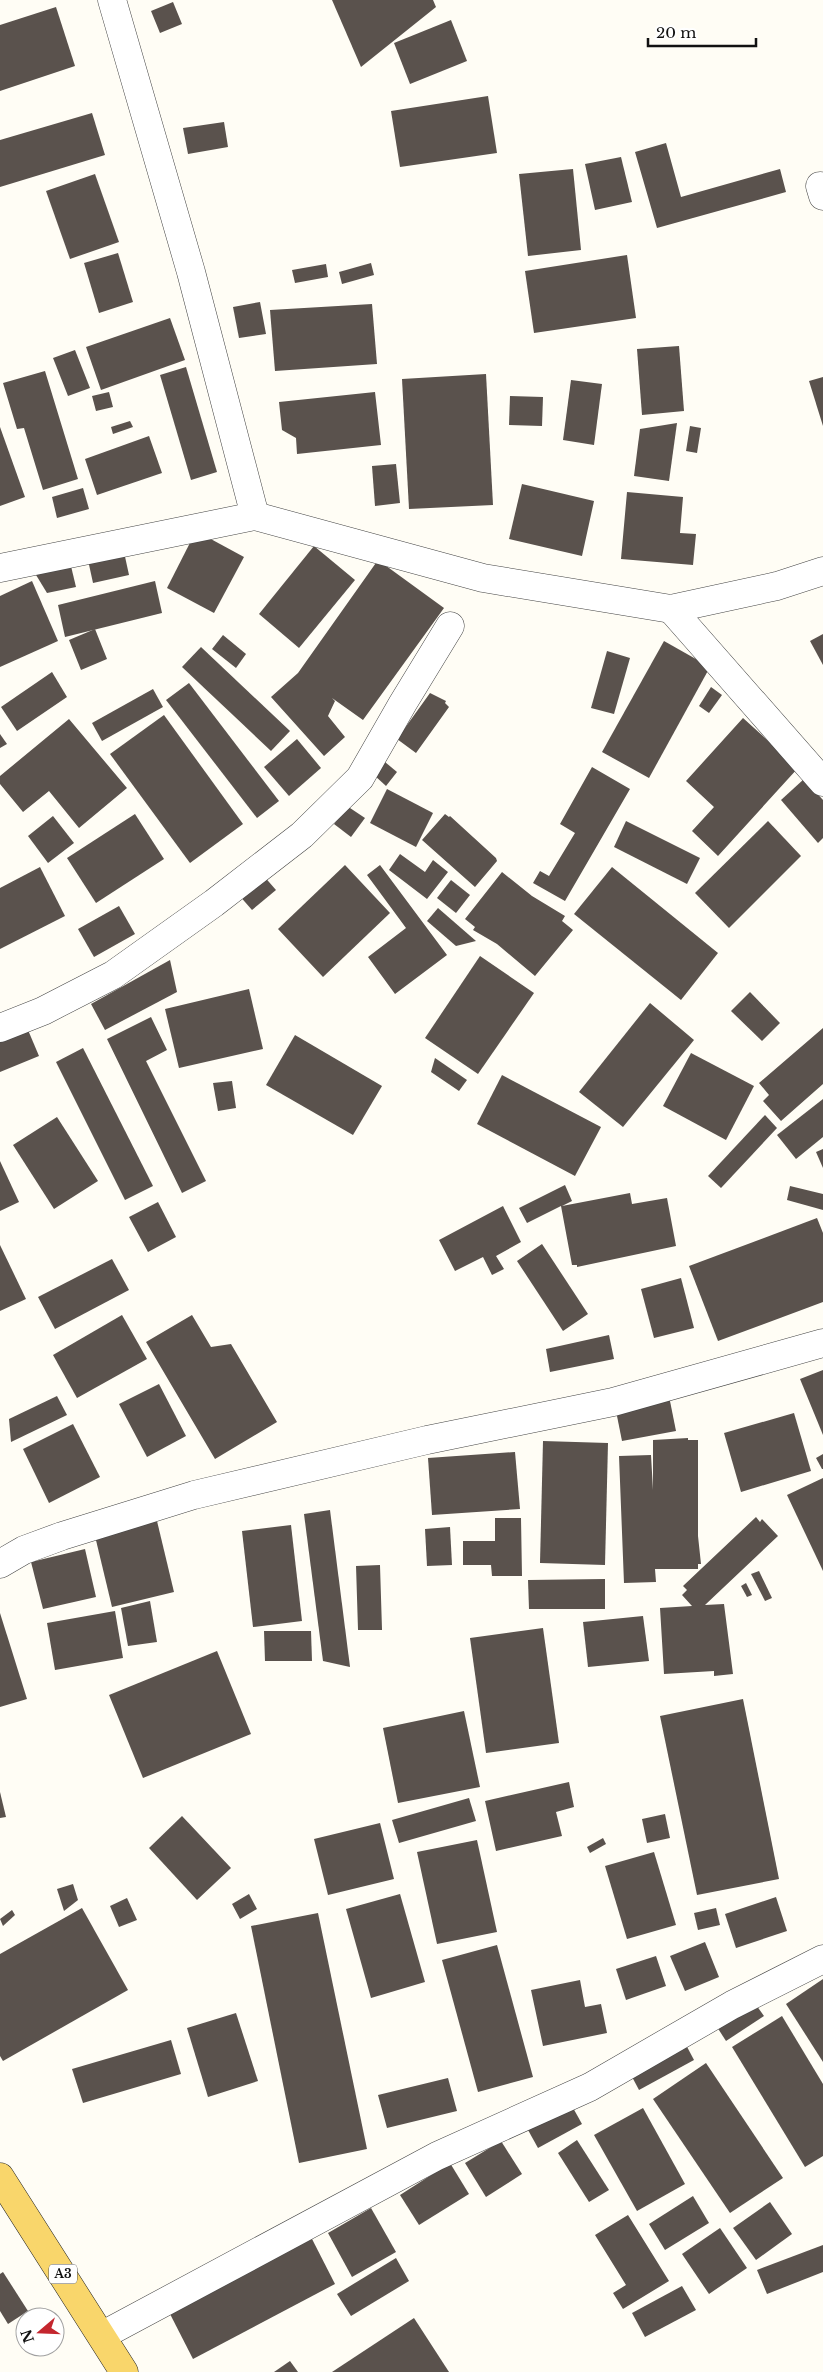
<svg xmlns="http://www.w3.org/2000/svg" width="823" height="2372" font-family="'Libre Baskerville',serif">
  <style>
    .building { fill: #5a524d }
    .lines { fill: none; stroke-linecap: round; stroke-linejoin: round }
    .minor-casing { stroke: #444; stroke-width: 29 }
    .major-casing { stroke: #222; stroke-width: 29 }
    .minor { stroke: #fff; stroke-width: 28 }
    .major { stroke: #f9d66b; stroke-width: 28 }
    .labels { text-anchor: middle; stroke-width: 5; stroke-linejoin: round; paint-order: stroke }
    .shield { fill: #fff; stroke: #585858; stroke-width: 1 }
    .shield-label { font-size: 12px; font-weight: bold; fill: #111 }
  </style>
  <rect width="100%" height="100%" fill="#fffdf5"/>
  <g class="building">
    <polygon points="332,0 433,0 436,7 361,67"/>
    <polygon points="173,2 182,24 160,33 151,11"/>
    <polygon points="56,7 75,66 0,91 0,25"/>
    <polygon points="451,20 467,61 410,84 394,43"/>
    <polygon points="488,96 497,153 400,167 391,111"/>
    <polygon points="92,113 105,155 0,187 0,140"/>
    <polygon points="224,122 228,147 188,154 183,128"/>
    <polygon points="666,143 681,197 780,169 786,192 657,228 635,152"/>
    <polygon points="621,157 632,202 595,210 585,164"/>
    <polygon points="573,169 581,250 528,256 519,174"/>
    <polygon points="95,174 119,242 70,259 46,191"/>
    <polygon points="118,253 133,302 99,313 84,263"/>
    <polygon points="627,255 636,318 534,333 525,271"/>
    <polygon points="371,263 374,275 342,284 339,272"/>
    <polygon points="326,264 328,277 295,283 292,270"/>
    <polygon points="260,302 266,334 239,338 233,307"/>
    <polygon points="372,304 377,364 275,371 270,310"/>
    <polygon points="170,318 185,360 101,390 86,347"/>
    <polygon points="679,346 684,411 642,415 637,349"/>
    <polygon points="75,350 90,388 68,396 53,358"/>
    <polygon points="186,367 217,472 191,480 160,375"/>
    <polygon points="45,371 78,479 43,490 24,428 17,429 3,383"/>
    <polygon points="486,374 493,505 409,509 402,379"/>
    <polygon points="823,377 823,426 809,381"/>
    <polygon points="571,380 602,384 594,445 563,440"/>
    <polygon points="109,392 113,407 96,411 92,396"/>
    <polygon points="375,392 381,445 297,454 296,438 282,430 279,402"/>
    <polygon points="510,396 543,397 542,426 509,425"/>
    <polygon points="130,421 133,427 113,434 111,427"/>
    <polygon points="677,423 669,481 634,476 640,429"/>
    <polygon points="690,426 701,428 697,453 686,451"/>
    <polygon points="0,427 25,497 0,506"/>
    <polygon points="149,436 162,473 97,495 85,459"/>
    <polygon points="396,464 400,503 375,506 372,466"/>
    <polygon points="522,484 594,501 582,556 509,539"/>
    <polygon points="83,488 89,509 57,518 52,497"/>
    <polygon points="627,492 683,497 680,533 696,534 693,565 621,559"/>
    <polygon points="196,531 244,557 214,613 167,588"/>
    <polygon points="314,546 355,580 299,648 259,614"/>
    <polygon points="124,552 129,575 93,583 88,560"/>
    <polygon points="378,560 444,608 363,720 332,698 335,701 328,716 345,737 324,756 271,697 298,673"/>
    <polygon points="70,562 76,587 47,593 33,570"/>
    <polygon points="32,581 58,641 0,667 0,596"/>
    <polygon points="155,581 162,613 65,637 58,605"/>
    <polygon points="95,629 107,659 81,670 69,640"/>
    <polygon points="823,634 823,665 810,641"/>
    <polygon points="223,635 246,654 236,668 212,649"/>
    <polygon points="664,641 710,667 649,778 602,752"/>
    <polygon points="201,647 290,731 271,751 182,667"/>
    <polygon points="607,651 630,658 614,714 591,708"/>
    <polygon points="52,672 67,697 17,731 1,707"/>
    <polygon points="189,683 279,801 257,818 166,700"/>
    <polygon points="711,687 722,695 709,713 699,706"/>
    <polygon points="153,689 163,707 102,741 92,723"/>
    <polygon points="430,693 446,701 445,703 449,707 416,753 397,739"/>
    <polygon points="164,715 243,824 190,863 110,754"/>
    <polygon points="743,718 798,768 718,856 692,831 714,807 686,781"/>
    <polygon points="69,719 127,788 79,828 49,791 23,812 0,784 0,776"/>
    <polygon points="0,734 7,744 0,748"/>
    <polygon points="297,739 321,768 289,796 264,767"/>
    <polygon points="385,762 397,772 386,786 374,775"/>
    <polygon points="592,767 630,789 565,901 533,883 540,871 549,876 575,833 560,824"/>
    <polygon points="804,779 823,800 823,838 818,843 781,800"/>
    <polygon points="387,789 433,813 416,847 370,823"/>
    <polygon points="347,806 365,818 351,837 334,824"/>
    <polygon points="135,814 164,859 96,903 67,858"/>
    <polygon points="445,814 449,817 450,816 496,858 497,861 475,887 422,840"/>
    <polygon points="53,816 74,843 48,863 28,836"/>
    <polygon points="626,821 700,858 687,884 614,847"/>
    <polygon points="768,821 801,856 729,928 695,893"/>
    <polygon points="400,854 425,872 433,860 448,872 427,899 389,870"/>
    <polygon points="345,865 390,913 323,977 278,929"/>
    <polygon points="380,865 447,955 395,994 368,957 406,928 367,875"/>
    <polygon points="40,867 65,916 0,949 0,888"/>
    <polygon points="612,867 718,953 681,1000 574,914"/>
    <polygon points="502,872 532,896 565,916 562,921 573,930 535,976 497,944 473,930 475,927 465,919"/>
    <polygon points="262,874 276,890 252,910 238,894"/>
    <polygon points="451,880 470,895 456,913 437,898"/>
    <polygon points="119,906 135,934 94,957 78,929"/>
    <polygon points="438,908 476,941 456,946 427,921"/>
    <polygon points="480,956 534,993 478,1074 425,1038"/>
    <polygon points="170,960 177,992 105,1030 91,1004"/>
    <polygon points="249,989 263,1049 179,1068 165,1009"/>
    <polygon points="750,992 780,1023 762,1041 731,1011"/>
    <polygon points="650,1003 694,1040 623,1127 579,1092"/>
    <polygon points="151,1017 167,1050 146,1061 206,1181 182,1193 107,1039"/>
    <polygon points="823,1028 823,1084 781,1121 763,1101 769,1095 759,1083"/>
    <polygon points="28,1030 39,1056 0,1072 0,1042"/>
    <polygon points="295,1035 382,1086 353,1135 266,1085"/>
    <polygon points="83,1048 153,1186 125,1200 56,1062"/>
    <polygon points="691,1053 754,1086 726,1140 663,1106"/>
    <polygon points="435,1058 467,1080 459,1091 431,1072"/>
    <polygon points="502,1075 601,1127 575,1176 477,1124"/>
    <polygon points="232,1081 236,1108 218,1111 213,1083"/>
    <polygon points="823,1099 823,1137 796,1159 777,1135"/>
    <polygon points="765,1115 777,1128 721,1188 708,1176"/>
    <polygon points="57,1117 98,1181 54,1209 13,1145"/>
    <polygon points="823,1149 823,1168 816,1152"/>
    <polygon points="0,1161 19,1202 0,1211"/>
    <polygon points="565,1185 572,1201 562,1206 630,1193 632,1204 667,1198 676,1246 577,1267 577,1265 572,1265 561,1206 527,1223 519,1208"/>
    <polygon points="790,1186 823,1194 823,1210 787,1200"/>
    <polygon points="158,1202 176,1237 148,1252 129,1217"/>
    <polygon points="503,1206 521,1242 496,1256 504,1269 492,1275 483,1257 455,1271 439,1240"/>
    <polygon points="817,1218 823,1233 823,1302 718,1341 689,1266"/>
    <polygon points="542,1244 588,1314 563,1331 517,1261"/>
    <polygon points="0,1245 26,1299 0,1311"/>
    <polygon points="112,1259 129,1290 55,1329 38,1297"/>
    <polygon points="681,1278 694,1328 654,1338 641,1289"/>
    <polygon points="122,1315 147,1359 77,1398 53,1355"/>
    <polygon points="192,1315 211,1347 231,1344 277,1422 215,1459 146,1342"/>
    <polygon points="609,1335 614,1359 550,1372 546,1349"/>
    <polygon points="823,1370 823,1435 800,1379"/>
    <polygon points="159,1384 186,1436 147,1457 119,1404"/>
    <polygon points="57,1396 67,1415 11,1442 9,1419"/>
    <polygon points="669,1396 676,1431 622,1441 615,1406"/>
    <polygon points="794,1413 811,1471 741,1492 724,1433"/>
    <polygon points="73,1424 100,1477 49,1503 23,1449"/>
    <polygon points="688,1438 688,1440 698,1440 698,1536 701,1564 698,1564 698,1569 655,1569 656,1582 624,1583 619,1456 651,1455 653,1490 653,1440"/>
    <polygon points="543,1441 608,1443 605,1565 540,1563"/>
    <polygon points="515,1452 520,1509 432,1515 428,1458"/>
    <polygon points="823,1454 823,1469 822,1469 816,1458"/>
    <polygon points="823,1478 823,1571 787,1495"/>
    <polygon points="330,1510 350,1667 323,1661 304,1514"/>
    <polygon points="756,1517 760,1522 762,1519 778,1536 705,1605 724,1604 733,1674 714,1676 714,1671 664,1674 660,1608 692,1606 682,1595 687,1590 683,1586"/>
    <polygon points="495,1518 521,1518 522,1576 492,1576 491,1565 463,1565 463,1541 495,1541"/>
    <polygon points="157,1521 174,1592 112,1607 95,1536"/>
    <polygon points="291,1525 302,1621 253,1627 242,1531"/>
    <polygon points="450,1527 452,1565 427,1566 425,1529"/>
    <polygon points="85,1549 96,1597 43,1609 31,1562"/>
    <polygon points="380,1565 382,1630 358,1630 356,1566"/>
    <polygon points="759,1571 772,1598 765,1601 751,1574"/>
    <polygon points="605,1579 605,1609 529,1609 528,1580"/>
    <polygon points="746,1583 752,1595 747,1597 741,1586"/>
    <polygon points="150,1601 157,1642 128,1646 121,1608"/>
    <polygon points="115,1611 123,1658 55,1670 47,1623"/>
    <polygon points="0,1613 27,1699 0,1707"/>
    <polygon points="643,1616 649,1661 588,1667 583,1622"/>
    <polygon points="543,1628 559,1743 486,1753 470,1638"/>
    <polygon points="264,1631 311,1631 312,1661 265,1661"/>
    <polygon points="217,1651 251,1734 143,1778 109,1695"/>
    <polygon points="743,1699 779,1879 697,1895 660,1716"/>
    <polygon points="464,1711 480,1787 398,1803 383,1728"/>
    <polygon points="569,1782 574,1807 556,1812 562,1836 496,1851 485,1801"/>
    <polygon points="0,1792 6,1817 0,1818"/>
    <polygon points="469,1798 476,1821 399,1843 392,1820"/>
    <polygon points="665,1814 670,1838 647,1843 642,1819"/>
    <polygon points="182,1816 231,1868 197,1900 149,1848"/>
    <polygon points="380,1823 394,1879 328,1895 314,1839"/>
    <polygon points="603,1838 606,1844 590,1853 587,1847"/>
    <polygon points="477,1840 497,1932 437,1944 417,1852"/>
    <polygon points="654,1852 676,1925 627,1939 605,1866"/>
    <polygon points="73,1884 78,1900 64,1911 57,1889"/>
    <polygon points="249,1894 257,1909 240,1919 232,1904"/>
    <polygon points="400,1894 425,1982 371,1998 346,1909"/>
    <polygon points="776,1897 787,1931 736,1948 725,1914"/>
    <polygon points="127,1898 137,1920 119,1927 110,1906"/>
    <polygon points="82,1908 128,1990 3,2061 0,2056 0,1954"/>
    <polygon points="716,1908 720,1925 698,1930 694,1913"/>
    <polygon points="12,1910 15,1915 3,1926 0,1919"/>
    <polygon points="318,1913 367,2149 299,2163 251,1926"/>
    <polygon points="705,1942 719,1977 685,1991 670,1956"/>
    <polygon points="497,1945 533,2077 478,2092 442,1960"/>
    <polygon points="656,1956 666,1986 626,2000 616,1969"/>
    <polygon points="823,1979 823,2062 786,2004"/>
    <polygon points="580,1980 585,2007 601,2004 607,2033 543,2046 531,1990"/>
    <polygon points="754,2002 764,2016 726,2041 717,2027"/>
    <polygon points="236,2013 258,2081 208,2097 187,2028"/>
    <polygon points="782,2016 823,2084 823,2156 805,2167 732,2047"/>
    <polygon points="171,2040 181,2074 83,2103 72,2069"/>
    <polygon points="685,2043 694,2060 639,2090 630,2073"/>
    <polygon points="706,2063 783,2178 730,2213 653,2099"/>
    <polygon points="448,2078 457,2111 387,2128 378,2095"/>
    <polygon points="572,2106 582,2124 538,2148 528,2130"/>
    <polygon points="643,2108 685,2184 637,2211 594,2135"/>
    <polygon points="577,2140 609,2190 589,2202 558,2153"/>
    <polygon points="501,2141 522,2174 486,2197 465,2163"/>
    <polygon points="450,2163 469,2194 419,2225 400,2195"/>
    <polygon points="693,2196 709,2223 665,2250 649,2224"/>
    <polygon points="770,2202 792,2234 756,2260 733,2228"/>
    <polygon points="371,2208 396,2252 352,2277 328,2233"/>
    <polygon points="628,2215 669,2281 623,2309 613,2293 626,2285 595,2235"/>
    <polygon points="720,2228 747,2268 709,2294 682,2254"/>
    <polygon points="311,2237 335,2284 193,2359 169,2312"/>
    <polygon points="823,2245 823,2272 767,2294 757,2270"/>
    <polygon points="396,2258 409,2281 351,2316 337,2294"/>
    <polygon points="3,2272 28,2311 8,2324 0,2311 0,2274"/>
    <polygon points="682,2286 696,2310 645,2337 632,2313"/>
    <polygon points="414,2318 449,2372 332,2372"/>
    <polygon points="290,2361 298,2372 274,2372"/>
  </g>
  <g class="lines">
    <g class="minor-casing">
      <g id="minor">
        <polyline points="112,0 191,272 255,516"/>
        <polyline points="820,186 823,196"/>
        <polyline points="0,568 255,516 483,578 671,609 777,586 823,571"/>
        <polyline points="671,609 823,782"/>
        <polyline points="0,1028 43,1011 113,975 214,903 302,835 360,778 403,703 450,626"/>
        <polyline points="0,1564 24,1550 62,1536 194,1495 427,1440 613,1402 823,1343"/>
        <polyline points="103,2335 437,2156 590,2087 732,2005 823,1959"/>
      </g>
    </g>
    <g class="major-casing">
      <polyline id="major" points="0,2177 124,2372"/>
    </g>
    <use href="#minor" class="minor"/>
    <use href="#major" class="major"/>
  </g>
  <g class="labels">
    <rect class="shield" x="49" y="2264.5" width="28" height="19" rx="4"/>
    <g class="shield-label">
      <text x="63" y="2278">A3</text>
    </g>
  </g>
  <g transform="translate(40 2332) rotate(251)"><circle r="24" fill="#ffffff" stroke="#a0a0a0"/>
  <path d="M0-4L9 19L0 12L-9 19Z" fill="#c4262e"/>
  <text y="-8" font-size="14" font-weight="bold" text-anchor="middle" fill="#111111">N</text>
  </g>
  <path d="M648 38v8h108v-8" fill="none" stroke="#111111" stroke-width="2.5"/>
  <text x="656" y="38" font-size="15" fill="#111111" stroke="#ffffff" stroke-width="4" paint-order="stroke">20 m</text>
</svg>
